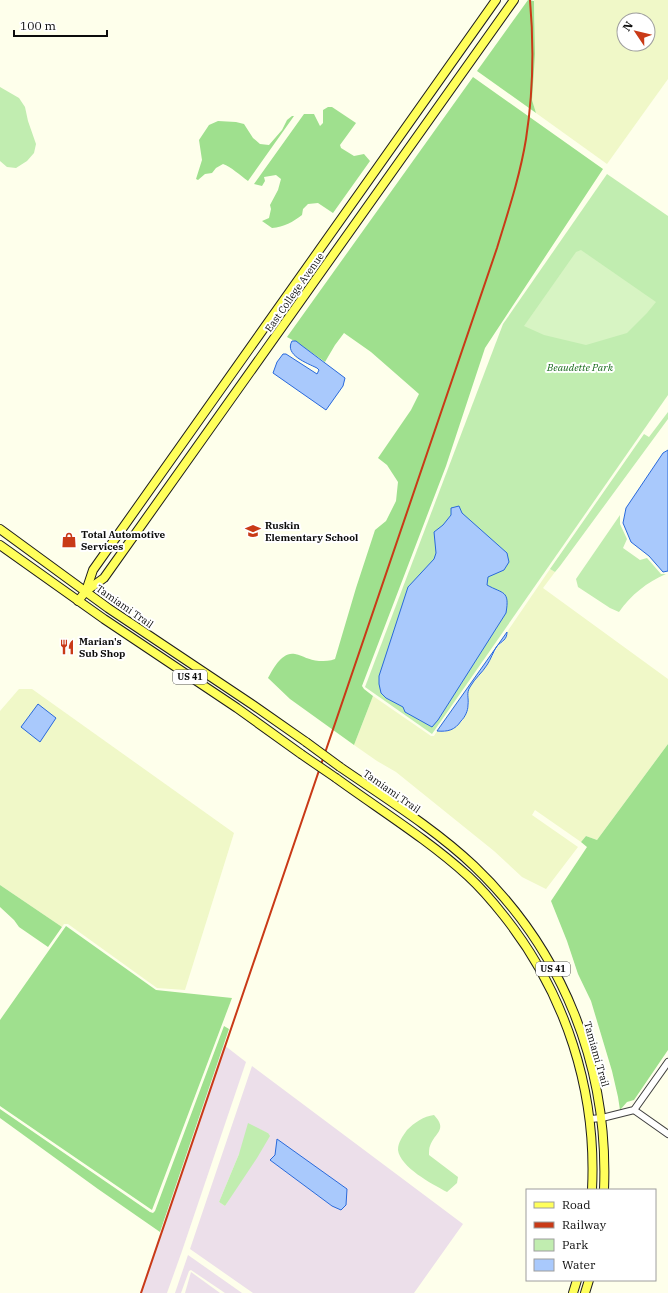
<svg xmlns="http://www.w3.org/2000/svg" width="668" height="1293" font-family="'IBM Plex Serif',serif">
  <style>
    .industrial { fill: #ecdfea; fill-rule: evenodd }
    .farmland { fill: #f0f8c8; fill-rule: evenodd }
    .green { fill: #c1edb0 }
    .forest { fill: #9fe08e }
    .pitch { fill: #d7f4c3 }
    .water { fill: #a9c9fc; stroke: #2969db }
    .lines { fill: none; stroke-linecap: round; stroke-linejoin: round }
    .minor-casing { stroke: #3f3f3f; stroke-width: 8 }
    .major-casing { stroke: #1d1d1d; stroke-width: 10 }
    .minor { stroke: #fff; stroke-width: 6 }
    .major { stroke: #ffff5b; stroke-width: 8 }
    .rail { stroke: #c93a17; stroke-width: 2 }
    .major-bridge-casing { stroke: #1d1d1d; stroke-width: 10; stroke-linecap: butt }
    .major-bridge { stroke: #ffff5b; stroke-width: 8 }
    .labels { text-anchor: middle; stroke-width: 4; stroke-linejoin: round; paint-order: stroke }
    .shield { fill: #fff; stroke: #555; stroke-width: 1 }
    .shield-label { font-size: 9px; font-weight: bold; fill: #0c0c0c }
    .street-label { font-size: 10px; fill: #0c0c0c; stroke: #fff }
    .park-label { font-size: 10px; font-style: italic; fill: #166919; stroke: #fff }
    .poi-label { font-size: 10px; font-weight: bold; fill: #0c0c0c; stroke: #fff; text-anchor: start }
  </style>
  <rect width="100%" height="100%" fill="#feffeb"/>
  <g class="industrial">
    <polygon points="224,1045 246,1062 182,1251 167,1293 140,1293"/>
    <path d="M252 1066 463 1224 414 1293H253L190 1249ZM259 1129 268 1133 225 1206 219 1202 239 1154ZM278 1140 332 1206 270 1160 275 1155Z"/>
    <polygon points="188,1255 242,1293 225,1293 191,1270 189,1271 181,1293 175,1293"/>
    <polygon points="191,1272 220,1293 185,1293"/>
  </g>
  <g class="farmland">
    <path d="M534 0H668V79L607 164 536 113 532 100 535 20ZM624 20H648V44H624Z"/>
    <polygon points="550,569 555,572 543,588 668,679 668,744 597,840 586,836 581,842 535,810 532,815 578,847 546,889 522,877 494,851 396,772 377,761 354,745 373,696 431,736 434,736 437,731 444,732 455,728 462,721 467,712 469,705 468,691 470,687 478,675 487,666 498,646 503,642 507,636 507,632"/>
    <polygon points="19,689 32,689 234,833 185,990 157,988 68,924 64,924 62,927 56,923 0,885 0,711"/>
  </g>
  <g class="green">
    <polygon points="0,87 19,98 25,107 28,121 36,144 34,153 27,161 16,168 7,167 0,161"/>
    <polygon points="607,174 668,216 668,395 432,734 365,687 503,324"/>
    <polygon points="668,412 668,419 560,566 555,572 550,569 644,434 649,437"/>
    <path d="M620 515V524L627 539 623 548 640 560 647 558 661 574H666C647 582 631 595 619 612L610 608 578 587 576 579Z"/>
    <path d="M434 1115C448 1130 435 1132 430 1146 429 1148 429 1152 429 1155L458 1177 457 1183 447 1192C432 1184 400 1167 398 1150 398 1142 403 1136 407 1130 414 1123 424 1116 434 1115Z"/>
    <polygon points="248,1123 268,1133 270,1136 257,1158 225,1206 219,1202 239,1154"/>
  </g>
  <g class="forest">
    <polygon points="528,0 534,1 535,54 532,100 536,113 477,71"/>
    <path d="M473 77 603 169 485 348 446 466 362 686 364 689 373 696 354 745 290 699 268 678C273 669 282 651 295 654 304 656 308 660 319 661 325 661 330 661 335 659L356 588 375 530 386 521 396 501 398 482 387 465 378 458 411 410 419 394 371 352 344 333 335 345 325 362 298 343 287 337Z"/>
    <path d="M328 107H332L356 123 340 145 341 148 354 156 364 154 370 161 333 213 318 203 308 204 303 209 302 215C293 222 284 227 272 228L262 221 269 218 271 209 270 205 278 190 281 179 276 175 264 177 265 181 262 186 254 184 304 114H314L320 126 323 123V110Z"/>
    <path d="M292 116H294L248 181C240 175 231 167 223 164L216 168 212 173 205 174 198 180 196 179 202 160 199 140 209 125 218 121 236 122 244 124 253 138 260 144 269 145 282 130 287 120Z"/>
    <polygon points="668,744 668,1050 634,1100 627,1102 620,1110 618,1097 612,1071 591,1001 578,974 567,941 551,901 587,847 581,842 586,836 597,840"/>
    <polygon points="0,885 62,927 48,947 19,927 14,920 0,907"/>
    <polygon points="66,926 156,990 232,998 152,1210 0,1106 0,1020"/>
    <polygon points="224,1026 229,1029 160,1232 98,1189 0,1118 0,1109 150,1212 153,1213 155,1211"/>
  </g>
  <polygon class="pitch" points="581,250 656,302 647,313 627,333 586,345 544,335 524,326 576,252"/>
  <g class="water">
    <path d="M292 341H296L301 345 345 378 343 386 326 410 273 373 277 362 283 354H286L317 374 319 370 317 368C307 363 284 355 292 341Z"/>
    <polygon points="668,450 668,571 663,572 649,556 631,542 623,523 626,508 663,453"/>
    <path d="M459 506 462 513 507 553 509 562 504 570 488 577 487 585C503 594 510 590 506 613L438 720 432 727 405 712 403 707 386 698 381 693 379 684V676L408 587 434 559 436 553 434 532 443 525 451 515V508Z"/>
    <path d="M507 632C507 640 502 641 497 646 493 652 491 659 487 665 482 673 475 678 470 687 466 693 469 698 468 705 468 711 465 717 461 721 455 730 448 732 437 731Z"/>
    <polygon points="38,704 56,718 40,742 21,727"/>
    <polygon points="277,1139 347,1189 346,1205 341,1210 332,1206 270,1160 275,1155"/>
  </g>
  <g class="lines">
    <g class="minor-casing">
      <g id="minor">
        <polyline points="634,1110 668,1134"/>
        <polyline points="590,1119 602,1118 634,1110 668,1062"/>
      </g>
    </g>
    <g class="major-casing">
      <g id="major">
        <polyline points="0,529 108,608 253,705 306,742"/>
        <polyline points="0,545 104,619 237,708 301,754"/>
        <polyline points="86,591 93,570 496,0"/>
        <polyline points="78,601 86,591 104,578 514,0"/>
        <path d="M340 767C385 798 435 829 474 866 563 951 609 1067 604 1190"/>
        <path d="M336 778C380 810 427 839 468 876 481 888 493 902 504 916 566 994 597 1091 592 1190"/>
        <polyline points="573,1293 577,1280"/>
        <polyline points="585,1293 589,1280"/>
      </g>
    </g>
    <use href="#minor" class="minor"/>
    <use href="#major" class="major"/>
    <path class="rail" d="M141 1293 497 248C508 212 520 176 526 139 533 94 534 46 530 0"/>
    <g class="major-bridge-casing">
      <g id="major-bridge">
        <polyline points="306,742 340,767"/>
        <polyline points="301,754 336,778"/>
      </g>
    </g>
    <use href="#major-bridge" class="major-bridge"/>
  </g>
  <defs>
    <g id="school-bare" transform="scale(1.2)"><path d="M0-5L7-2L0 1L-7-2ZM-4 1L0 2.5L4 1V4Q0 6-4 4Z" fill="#c93a17" stroke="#fff" stroke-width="2.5" paint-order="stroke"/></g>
    <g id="shop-bare" transform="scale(1.2)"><path d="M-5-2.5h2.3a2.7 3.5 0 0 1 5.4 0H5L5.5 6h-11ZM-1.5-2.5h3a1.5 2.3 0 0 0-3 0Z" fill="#c93a17" stroke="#fff" stroke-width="2.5" paint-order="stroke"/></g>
    <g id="restaurant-bare" transform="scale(1.2)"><path d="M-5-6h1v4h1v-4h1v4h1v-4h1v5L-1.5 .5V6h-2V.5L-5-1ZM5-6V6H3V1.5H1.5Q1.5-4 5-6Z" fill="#c93a17" stroke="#fff" stroke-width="2.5" paint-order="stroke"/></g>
  </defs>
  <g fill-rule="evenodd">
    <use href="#school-bare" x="253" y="531"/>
    <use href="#shop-bare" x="69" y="540"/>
    <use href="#restaurant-bare" x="67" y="647"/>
  </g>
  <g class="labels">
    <g class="shield">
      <rect x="173" y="670" width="34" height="14" rx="3"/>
      <rect x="536" y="962" width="34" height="14" rx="3"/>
    </g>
    <g class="shield-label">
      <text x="190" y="680">US 41</text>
      <text x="553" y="972">US 41</text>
    </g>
    <g class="street-label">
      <text transform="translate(294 292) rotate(-55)" y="4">East College Avenue</text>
      <text transform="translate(125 606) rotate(35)" y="4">Tamiami Trail</text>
      <text transform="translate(392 791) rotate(35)" y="4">Tamiami Trail</text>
      <text transform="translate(597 1054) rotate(74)" y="4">Tamiami Trail</text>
    </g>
    <g class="park-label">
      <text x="580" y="371">Beaudette Park</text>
    </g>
    <g class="poi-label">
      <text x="265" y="529">Ruskin<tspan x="265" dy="12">Elementary School</tspan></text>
      <text x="81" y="538">Total Automotive<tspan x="81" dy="12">Services</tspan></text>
      <text x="79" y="645">Marian's<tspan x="79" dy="12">Sub Shop</tspan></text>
    </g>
  </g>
  <rect x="526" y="1189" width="130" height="92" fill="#ffffff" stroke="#9e9e9e"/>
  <rect x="534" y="1202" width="20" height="6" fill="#ffff5b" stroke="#9e9e9e"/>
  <text x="562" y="1209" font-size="12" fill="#0c0c0c">Road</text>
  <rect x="534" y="1222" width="20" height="6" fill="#c93a17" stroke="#9e9e9e"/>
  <text x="562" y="1229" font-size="12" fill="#0c0c0c">Railway</text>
  <rect x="534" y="1239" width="20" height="12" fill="#c1edb0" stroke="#9e9e9e"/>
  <text x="562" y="1249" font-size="12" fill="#0c0c0c">Park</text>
  <rect x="534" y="1259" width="20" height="12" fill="#a9c9fc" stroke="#9e9e9e"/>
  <text x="562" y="1269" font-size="12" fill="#0c0c0c">Water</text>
  <g transform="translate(636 32) rotate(305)"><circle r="19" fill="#ffffff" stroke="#9e9e9e"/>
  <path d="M0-3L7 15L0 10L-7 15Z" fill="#c93a17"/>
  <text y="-6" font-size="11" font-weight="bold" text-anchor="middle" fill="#0c0c0c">N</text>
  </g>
  <path d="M14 30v6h93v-6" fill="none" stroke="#0c0c0c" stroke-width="2"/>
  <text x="20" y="30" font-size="12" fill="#0c0c0c" stroke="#ffffff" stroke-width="3" paint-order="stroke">100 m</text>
</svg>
